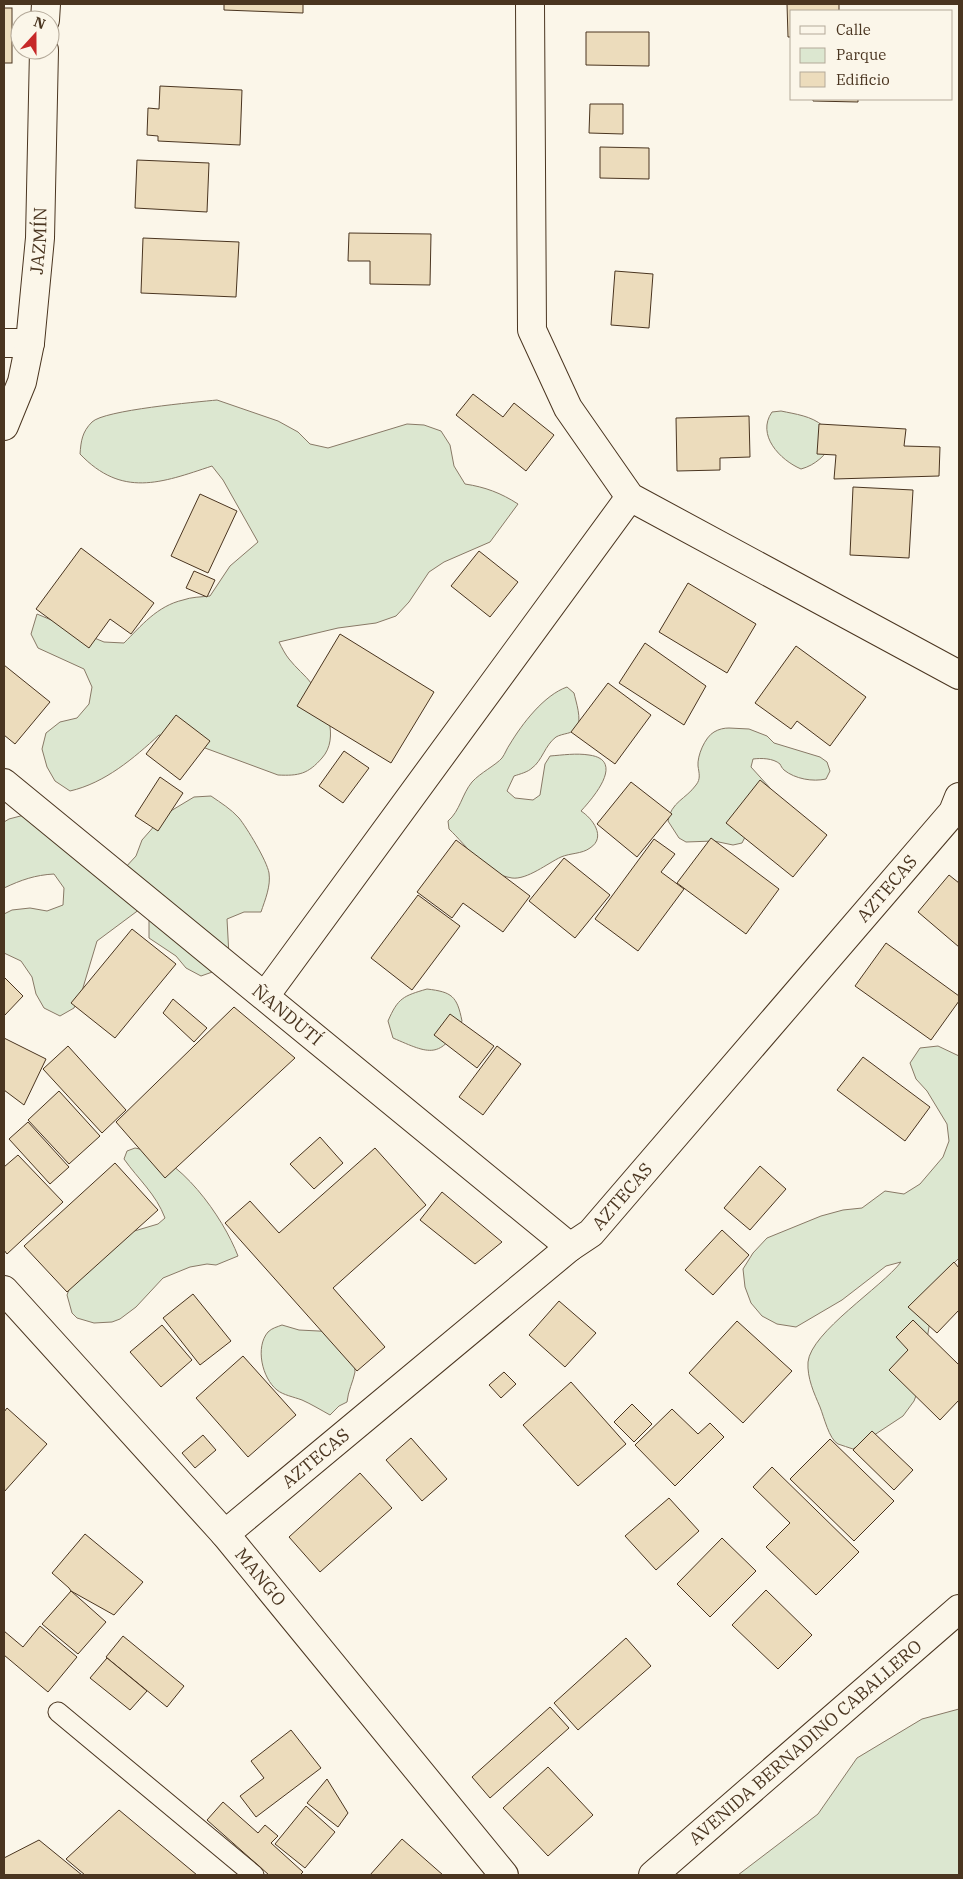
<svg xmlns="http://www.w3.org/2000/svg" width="963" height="1879" font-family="'IBM Plex Serif',serif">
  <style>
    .green { fill: #dce7d0; stroke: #887966 }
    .building { fill: #ecdcbc; stroke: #4a3520 }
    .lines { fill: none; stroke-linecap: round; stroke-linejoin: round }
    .lane-casing { stroke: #4a3520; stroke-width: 21 }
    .street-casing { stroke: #4a3520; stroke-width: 30 }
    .primary-casing { stroke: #4a3520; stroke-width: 30 }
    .lane { stroke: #fbf6e9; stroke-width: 19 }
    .street { stroke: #fbf6e9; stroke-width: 28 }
    .primary { stroke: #fbf6e9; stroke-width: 28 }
    .labels { text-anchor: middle; stroke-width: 4; stroke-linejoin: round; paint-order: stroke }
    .street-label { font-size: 18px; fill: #4a3520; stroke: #fbf6e9 }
  </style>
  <rect width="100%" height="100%" fill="#fbf6e9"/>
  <g class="green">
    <path d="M217 400 278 421 298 432 310 444 328 448 407 424 424 425 441 431 450 445 454 466 465 484C485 487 501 493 518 504L490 542 444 562 429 572 409 602 396 616 376 623 338 628 279 642C282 648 285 654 289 659 296 668 305 675 312 684 326 704 340 738 322 758 308 774 299 776 278 775L178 738 159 735C134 758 105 783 70 791L55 781 47 767 42 749 46 733 60 722 77 718 89 704 92 687 84 669 38 648 31 634 37 614 104 642 124 643C141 626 157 606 183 600 191 597 201 597 210 596L230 566 258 542 223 480 212 466C161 483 122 498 80 454 81 441 82 432 92 422 104 410 197 402 217 400Z"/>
    <path d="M781 411C795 414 812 416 823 426 828 430 831 437 835 442 825 455 816 465 801 469 780 460 756 435 772 412Z"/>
    <path d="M567 687 574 693C576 702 582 719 577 728 573 734 563 733 556 737 545 745 542 761 532 768 528 772 520 774 514 776L507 791 515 798 533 800 540 795 545 764 550 756C563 755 576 753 589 755 626 760 593 798 581 811 592 818 607 837 590 848 582 854 570 853 561 857 548 863 527 880 512 878 485 874 467 846 449 829L448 821C460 811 462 794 472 782 480 773 496 765 502 758 505 754 507 748 510 744 522 724 544 695 567 687Z"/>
    <path d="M729 728 749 729 767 736 774 743 820 757 827 762 830 771 826 779C813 782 795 779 784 770 782 768 781 766 780 764 773 758 761 758 753 759L751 767 770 788 742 843 733 845 714 841 686 842 679 838 668 821C671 802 686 799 696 785 701 779 699 773 698 766 697 756 705 737 714 732 719 729 724 728 729 728Z"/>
    <path d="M211 796C221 803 231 809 239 818 247 828 267 861 269 873 271 886 265 900 261 912H244L227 919 229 956 218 970 201 976 186 968 176 956 149 938V921L155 905 140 909 97 941 82 991 74 1008 60 1016 44 1008 36 994 32 977 21 961 4 953V914L12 910 30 908 47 911 63 905 64 888 54 874C35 875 21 880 4 888V822L9 819 28 814 124 869 136 856 142 840 164 815 194 797Z"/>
    <path d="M427 989C452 992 457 996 462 1021 440 1060 430 1054 393 1038L388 1021C398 998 403 996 427 989Z"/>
    <path d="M938 1046 959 1056V1258L954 1263 931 1315 925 1351 926 1369 914 1401 903 1416 853 1449C848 1447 843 1446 838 1444 829 1439 824 1417 820 1407 814 1393 807 1378 808 1362 811 1332 882 1287 901 1262L886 1266 842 1300 796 1327 777 1324 762 1316 751 1303 745 1287 743 1269 753 1253 767 1238 821 1216 843 1210 862 1208 885 1191 904 1194 920 1184 943 1157 949 1141 947 1124 927 1091 916 1079 910 1063 920 1048Z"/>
    <path d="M135 1148C179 1154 223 1217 238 1256L216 1265 207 1264 190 1267 163 1278 136 1307 120 1319 112 1322 94 1323 77 1318 72 1313 67 1295 76 1271 131 1232 158 1224 165 1218C156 1194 138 1179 124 1159L127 1151Z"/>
    <path d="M282 1325 299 1330 338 1332C343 1343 356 1359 355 1372 353 1382 348 1391 347 1402L339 1406 330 1415C321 1410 311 1404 302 1400 294 1397 283 1395 277 1390 262 1378 255 1347 268 1332 272 1328 277 1327 282 1325Z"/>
    <polygon points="959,1709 959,1875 738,1875 818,1814 857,1758 922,1719"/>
  </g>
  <g class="building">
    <polygon points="224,4 303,4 303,13 224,10"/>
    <polygon points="787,4 839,4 839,11 792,11 792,37 788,37"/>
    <rect x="4" y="8" width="8" height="55"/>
    <polygon points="586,32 649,32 649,66 586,65"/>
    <polygon points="160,86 242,90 240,145 158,141 158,136 147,135 148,108 159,109"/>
    <polygon points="813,99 858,99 858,102 813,101"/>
    <polygon points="590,104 623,104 623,134 589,133"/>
    <polygon points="600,147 649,148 649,179 600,178"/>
    <polygon points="137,160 209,163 207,212 135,208"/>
    <polygon points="349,233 431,234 430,285 370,284 370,261 348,261"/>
    <polygon points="143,238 239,242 236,297 141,293"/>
    <polygon points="615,271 653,274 649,328 611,325"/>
    <polygon points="473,394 503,417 514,403 554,435 526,471 456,415"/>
    <polygon points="749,416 750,457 720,458 720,470 677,471 676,418"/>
    <polygon points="819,424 906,429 904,446 940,447 939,476 834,479 836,455 817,454"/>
    <polygon points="853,487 913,490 909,558 850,555"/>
    <polygon points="200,494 237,511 208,573 171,556"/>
    <polygon points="81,548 154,603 131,634 110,619 89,648 36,609"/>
    <polygon points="479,551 518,582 490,617 451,586"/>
    <polygon points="194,571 215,580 207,597 186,588"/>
    <polygon points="688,583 756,624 727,673 659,632"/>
    <polygon points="340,634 434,692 391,763 297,706"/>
    <polygon points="645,643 706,686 684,725 619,683"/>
    <polygon points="796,646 866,697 830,746 797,721 791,729 755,703"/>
    <polygon points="4,665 50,702 15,744 4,735"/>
    <polygon points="608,683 651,715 615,764 571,732"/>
    <polygon points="176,715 210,741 180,780 146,754"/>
    <polygon points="344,751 369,768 343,803 319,786"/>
    <polygon points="160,777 183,793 158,831 135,816"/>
    <polygon points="760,780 827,835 793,877 726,823"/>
    <polygon points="631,782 672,814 637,857 597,824"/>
    <polygon points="711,838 779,889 746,934 677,883"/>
    <polygon points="654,839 675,854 661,872 684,889 638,951 595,919"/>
    <polygon points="456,840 530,896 503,932 463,903 452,918 417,892"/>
    <polygon points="564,858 610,895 575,938 529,901"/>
    <polygon points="949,875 959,883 959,947 918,912"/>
    <polygon points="418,895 460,926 412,990 371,958"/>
    <polygon points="132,929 176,964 115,1038 71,1003"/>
    <polygon points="886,943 959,996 959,1001 931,1040 855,986"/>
    <polygon points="4,977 23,996 4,1016"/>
    <polygon points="173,999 207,1028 194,1042 163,1013"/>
    <polygon points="234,1007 295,1058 165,1178 116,1122"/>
    <polygon points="450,1014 494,1046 477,1068 434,1035"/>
    <polygon points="4,1038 46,1059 24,1105 4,1090"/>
    <polygon points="68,1046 126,1110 102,1133 43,1069"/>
    <polygon points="497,1046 521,1064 483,1115 459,1097"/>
    <polygon points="863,1057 930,1107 905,1141 837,1090"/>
    <polygon points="59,1091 100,1136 69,1164 28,1120"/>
    <polygon points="28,1122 69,1167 50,1184 9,1139"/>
    <polygon points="320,1137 343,1163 314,1189 290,1164"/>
    <polygon points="375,1148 426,1205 333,1288 385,1347 357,1371 225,1223 250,1201 279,1233"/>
    <polygon points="18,1155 63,1202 7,1254 4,1250 4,1167"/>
    <polygon points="115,1163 158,1210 67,1292 24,1246"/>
    <polygon points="760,1166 786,1189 750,1230 724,1208"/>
    <polygon points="442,1192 502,1242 475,1264 420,1220"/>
    <polygon points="722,1230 749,1255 713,1295 685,1270"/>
    <polygon points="954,1262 959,1268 959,1310 937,1333 908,1307"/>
    <polygon points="193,1294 231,1341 200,1365 163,1318"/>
    <polygon points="559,1301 596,1333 565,1367 529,1335"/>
    <polygon points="913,1320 959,1365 959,1400 940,1420 889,1370 908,1350 896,1337"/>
    <polygon points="737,1321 792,1371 743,1423 689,1373"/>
    <polygon points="162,1325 192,1360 161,1387 130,1352"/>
    <polygon points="243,1356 296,1415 248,1457 196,1398"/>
    <polygon points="504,1372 516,1384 501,1398 489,1385"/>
    <polygon points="571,1382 626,1444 578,1486 523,1425"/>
    <polygon points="632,1404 652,1424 634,1442 614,1422"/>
    <polygon points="7,1408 47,1444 4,1492 4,1412"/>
    <polygon points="672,1409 698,1434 710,1423 724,1437 675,1486 635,1445"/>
    <polygon points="872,1431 913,1470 894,1490 853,1450"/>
    <polygon points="203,1435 216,1450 195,1468 182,1453"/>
    <polygon points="411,1438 447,1479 422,1501 386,1460"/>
    <polygon points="830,1439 894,1501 854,1541 790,1479"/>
    <polygon points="772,1467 859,1552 816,1595 766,1547 790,1523 753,1487"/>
    <polygon points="360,1473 392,1508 320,1572 289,1537"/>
    <polygon points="669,1498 699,1531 656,1570 625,1536"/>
    <polygon points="85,1534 143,1582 114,1615 71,1591 69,1588 52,1573"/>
    <polygon points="722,1538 756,1571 710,1617 677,1584"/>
    <polygon points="766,1590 812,1635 778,1669 732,1625"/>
    <polygon points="71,1591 106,1622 78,1654 42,1624"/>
    <polygon points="40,1626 77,1657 48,1692 4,1655 4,1631 23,1647"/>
    <polygon points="123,1636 184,1686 167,1707 106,1657"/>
    <polygon points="626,1638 651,1666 578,1730 554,1703"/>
    <polygon points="107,1658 147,1691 130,1710 90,1678"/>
    <polygon points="550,1707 569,1728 490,1798 472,1777"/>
    <polygon points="291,1730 321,1768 256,1817 240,1796 264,1778 251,1761"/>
    <polygon points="548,1767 593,1815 548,1856 503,1808"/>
    <polygon points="327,1779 348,1813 338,1827 307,1803"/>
    <polygon points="223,1802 258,1833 265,1825 278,1836 271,1843 303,1872 300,1875 269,1875 207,1820"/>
    <polygon points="306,1806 335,1832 305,1868 275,1844"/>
    <polygon points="119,1810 197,1875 85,1875 66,1859"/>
    <polygon points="402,1839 443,1875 370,1875"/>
    <polygon points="39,1840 82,1875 4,1875 4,1858"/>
  </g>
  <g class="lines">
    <g class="lane-casing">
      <polyline id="lane" points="58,1712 254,1875"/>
    </g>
    <g class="street-casing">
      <g id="street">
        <polyline points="530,4 532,330 568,408 630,497 959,675"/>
        <polyline points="45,20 46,4"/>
        <polyline points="4,343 30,343"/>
        <path id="s1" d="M4 426 22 382 30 343 40 238 44 50"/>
        <path id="s2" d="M4 783 570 1247"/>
        <polyline points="265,996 630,497"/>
        <path id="s3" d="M4 1290 225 1534 504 1875"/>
        <path id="s4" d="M225 1534 570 1247 591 1233 953 812 959 797"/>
      </g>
    </g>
    <g class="primary-casing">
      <g id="primary">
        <path id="s5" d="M653 1875 959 1609"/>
      </g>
    </g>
    <use href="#lane" class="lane"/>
    <use href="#street" class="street"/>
    <use href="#primary" class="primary"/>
  </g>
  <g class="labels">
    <g class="street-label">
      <text dy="6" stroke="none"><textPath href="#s1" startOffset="190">JAZMÍN</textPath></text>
      <text dy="6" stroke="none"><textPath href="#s4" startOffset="928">AZTECAS</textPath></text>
      <text dy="6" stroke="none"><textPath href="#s2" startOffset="366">ÑANDUTÍ</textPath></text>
      <text dy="6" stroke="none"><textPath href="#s4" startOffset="522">AZTECAS</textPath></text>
      <text dy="6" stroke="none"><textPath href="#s4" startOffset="118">AZTECAS</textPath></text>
      <text dy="6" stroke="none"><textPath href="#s3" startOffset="385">MANGO</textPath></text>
      <text dy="6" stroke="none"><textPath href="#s5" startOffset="202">AVENIDA BERNADINO CABALLERO</textPath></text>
    </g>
  </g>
  <rect width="963" height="1879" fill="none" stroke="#4a3520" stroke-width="10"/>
  <rect x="790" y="10" width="162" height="90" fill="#fbf6e9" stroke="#b4a999"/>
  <rect x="800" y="26" width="25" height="8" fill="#fbf6e9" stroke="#b4a999"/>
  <text x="836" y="35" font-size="15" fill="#4a3520">Calle</text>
  <rect x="800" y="48" width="25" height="15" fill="#dce7d0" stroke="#b4a999"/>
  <text x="836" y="60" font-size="15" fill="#4a3520">Parque</text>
  <rect x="800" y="72" width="25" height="15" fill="#ecdcbc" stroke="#b4a999"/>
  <text x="836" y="85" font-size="15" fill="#4a3520">Edificio</text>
  <g transform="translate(35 35) rotate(21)"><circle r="24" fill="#fbf6e9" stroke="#b4a999"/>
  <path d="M0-4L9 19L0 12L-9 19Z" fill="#c62828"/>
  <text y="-8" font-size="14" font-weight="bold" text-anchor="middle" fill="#4a3520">N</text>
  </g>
</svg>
